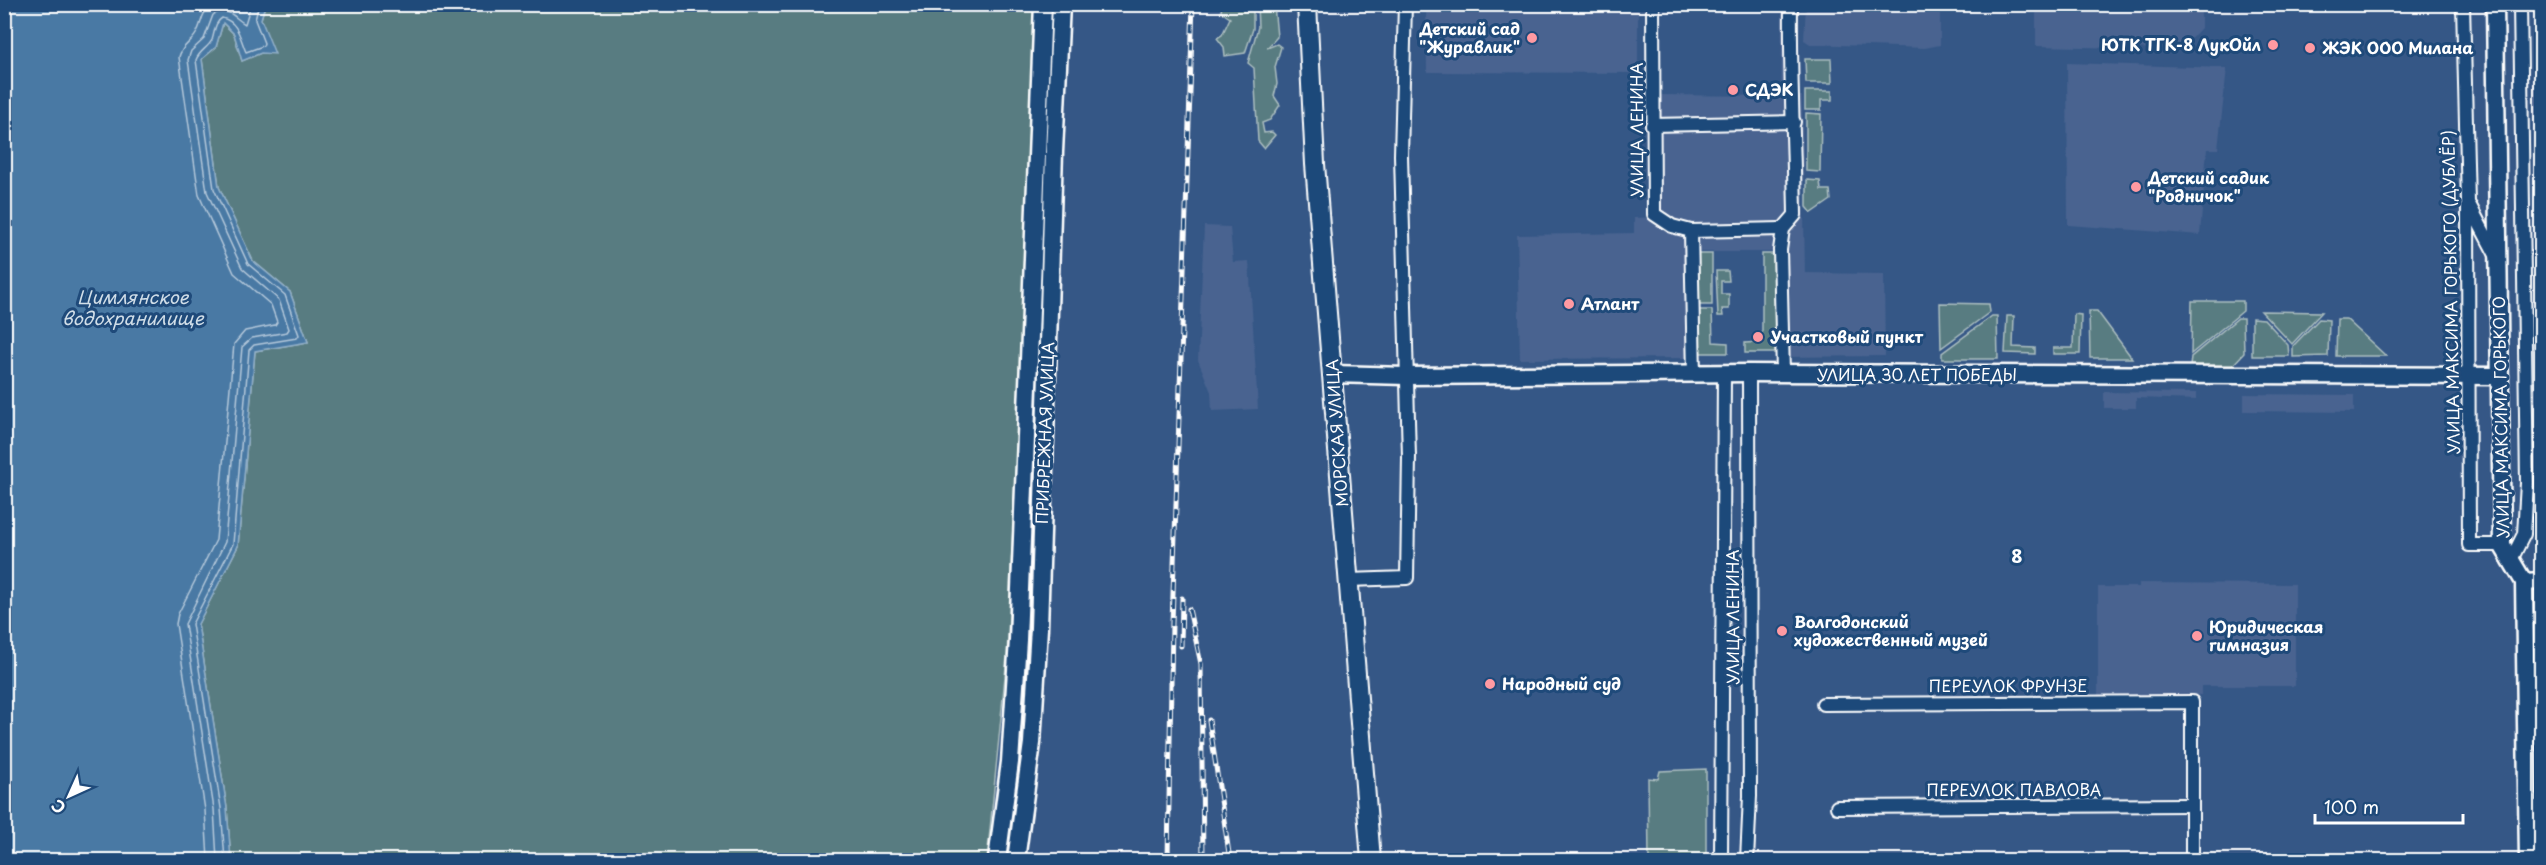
<svg xmlns="http://www.w3.org/2000/svg" width="2546" height="865" font-family="'Playpen Sans',sans-serif">
  <style>
    .built { fill: #486390 }
    .green { fill: #597c81; stroke: #acbec0; stroke-width: 1.5 }
    .water { fill: #4879a4; stroke: #91afc8; stroke-width: 1.5 }
    .lines { fill: none; stroke-linecap: round; stroke-linejoin: round }
    .shore { stroke: #b6c9db; stroke-width: 1.5 }
    .street-casing { stroke: #fff; stroke-width: 16 }
    .secondary-casing { stroke: #fff; stroke-width: 21 }
    .primary-casing { stroke: #fff; stroke-width: 22 }
    .street { stroke: #1f4a7a; stroke-width: 12 }
    .secondary { stroke: #1f4a7a; stroke-width: 16 }
    .primary { stroke: #1f4a7a; stroke-width: 18 }
    .rail-casing { stroke: #fff; stroke-width: 5 }
    .rail { stroke: #1f4a7a; stroke-width: 3; stroke-dasharray: 9; stroke-linecap: butt }
    .poi-dot { fill: #ff9aa2; stroke: #1f4a7a; stroke-width: 2 }
    .labels { text-anchor: middle; stroke-width: 6; stroke-linejoin: round; paint-order: stroke }
    .poi-label { font-size: 16px; font-weight: bold; fill: #fff; stroke: #1f4a7a; text-anchor: start }
    .street-label { font-size: 16px; fill: #fff; stroke: #1f4a7a }
    .water-label { font-size: 18px; font-style: italic; fill: #d1dee8; stroke: #1f4a7a }
    .neighbourhood-label { font-size: 18px; font-weight: bold; fill: #fff; stroke: #1f4a7a }
  </style>
  <rect width="100%" height="100%" fill="#355786"/>
  <filter id="ink" filterUnits="userSpaceOnUse"><feTurbulence type="fractalNoise" baseFrequency=".0167" numOctaves="2"/><feDisplacementMap in="SourceGraphic" scale="12" xChannelSelector="R" yChannelSelector="G"/><feConvolveMatrix kernelMatrix="1 2 1 2 8 2 1 2 1" color-interpolation-filters="sRGB"/></filter>
  <g filter="url(#ink)">
    <g class="built">
      <polygon points="1426,5 1638,5 1638,73 1427,72"/>
      <polygon points="1782,5 1789,5 1789,96 1802,96 1805,273 1884,274 1885,356 1780,357 1779,252 1689,252 1690,358 1520,359 1517,235 1634,233 1634,218 1661,217 1659,95 1781,96"/>
      <polygon points="1806,5 1940,5 1940,45 1925,48 1810,44 1804,40"/>
      <polygon points="2036,5 2201,5 2201,28 2185,45 2173,49 2036,46"/>
      <polygon points="2533,30 2541,30 2541,138 2534,138"/>
      <polygon points="2067,63 2227,68 2218,149 2207,149 2200,235 2068,225"/>
      <polygon points="1204,226 1230,227 1233,262 1249,261 1258,409 1212,411 1211,392 1198,360"/>
      <polygon points="2104,392 2196,393 2196,400 2136,398 2136,408 2104,408"/>
      <polygon points="2244,394 2354,395 2354,412 2244,411"/>
      <polygon points="2139,583 2295,584 2295,686 2201,686 2201,695 2098,695 2098,587 2139,587"/>
    </g>
    <g class="green">
      <polygon points="265,5 1037,5 1007,656 987,860 231,860 227,808 198,624 238,546 255,351 308,342 290,292 253,261 219,187 202,59 216,47 223,23 234,34 242,61 261,53 261,19"/>
      <polygon points="1222,5 1253,5 1253,29 1245,53 1225,56 1224,47 1217,38 1222,35 1230,18 1221,12"/>
      <polygon points="1257,5 1274,5 1277,37 1267,48 1277,44 1281,47 1275,67 1277,84 1274,96 1280,105 1270,120 1262,123 1264,133 1272,132 1275,135 1264,148 1258,141 1254,68 1248,63 1258,27"/>
      <polygon points="1805,59 1831,59 1832,83 1806,83"/>
      <polygon points="1805,91 1832,91 1832,100 1821,100 1821,110 1805,110"/>
      <polygon points="1806,113 1821,114 1820,172 1806,171"/>
      <polygon points="1807,180 1820,181 1821,190 1830,190 1831,200 1812,213 1807,207"/>
      <rect x="1695" y="254" width="17" height="51"/>
      <polygon points="1762,254 1775,254 1776,353 1745,353 1745,343 1762,342"/>
      <polygon points="1716,271 1728,271 1729,281 1721,281 1721,294 1729,294 1729,309 1722,309 1723,316 1718,316"/>
      <polygon points="2192,301 2243,301 2243,311 2191,354"/>
      <polygon points="1940,303 1989,304 1990,312 1941,348"/>
      <polygon points="1695,310 1712,310 1713,342 1728,343 1728,353 1696,353"/>
      <polygon points="2089,311 2097,311 2132,358 2090,358"/>
      <polygon points="2261,311 2322,312 2292,344"/>
      <polygon points="2074,314 2081,315 2080,354 2053,354 2053,348 2073,348"/>
      <polygon points="1992,316 1997,316 1998,359 1942,359 1942,353"/>
      <polygon points="2007,316 2014,316 2013,347 2035,348 2035,354 2005,353"/>
      <polygon points="2238,318 2243,318 2244,353 2231,367 2190,367 2191,357"/>
      <polygon points="2252,318 2264,319 2288,345 2289,356 2252,356"/>
      <polygon points="2319,319 2329,320 2328,356 2293,357 2293,346"/>
      <polygon points="2337,319 2346,319 2386,356 2336,356"/>
      <polygon points="1706,769 1706,860 1649,860 1648,778 1658,779 1660,771"/>
    </g>
    <polygon class="water" points="5,4 265,5 261,19 275,54 261,53 242,61 234,34 223,23 216,47 202,59 219,187 253,261 290,292 308,342 255,351 238,546 198,624 227,808 231,860 5,860"/>
    <g class="lines">
      <g class="shore">
        <path d="M208 860 205 810 176 624 178 614 216 540 234 344 245 331 275 325 277 322 271 305 234 273 199 195 179 57C182 45 191 43 196 34 203 22 200 13 213 4"/>
        <path d="M217 860 214 809 185 624 225 542 242 347 252 338 287 332 289 329 279 300 242 268 207 192 188 60 191 51 204 39 213 15C228 5 234 18 245 24L251 4"/>
        <path d="M225 860 221 808 192 624 233 544 249 350 254 345 297 338 299 335 285 295 248 264 214 189 196 60C199 51 208 48 212 40 215 32 214 23 222 18 239 22 240 39 246 52L263 46 264 43 255 20 259 4"/>
      </g>
      <g class="street-casing">
        <g id="street">
          <polyline points="1653,4 1654,214 1672,226 1691,231 1694,375"/>
          <polyline points="2463,4 2468,203 2469,545 2502,545"/>
          <polyline points="1652,125 1794,122"/>
          <polyline points="2470,206 2497,257"/>
          <polyline points="1691,231 1783,229"/>
          <path d="M1783 373 1780 250 1783 229 1795 215C1794 144 1790 75 1791 4"/>
          <polyline points="2511,560 2524,534 2527,483 2520,4"/>
          <polyline points="1348,580 1407,578 1409,457 1401,155 1405,4"/>
          <polyline points="1823,704 2192,702 2192,860"/>
          <polyline points="2525,704 2542,704"/>
          <polyline points="1837,807 2192,805"/>
          <polyline points="2528,807 2542,807"/>
          <polyline points="1721,860 1724,374"/>
          <polyline points="1747,860 1750,796 1749,373"/>
        </g>
      </g>
      <g class="secondary-casing">
        <g id="secondary">
          <polyline points="2495,4 2502,545 2524,582 2528,860"/>
          <polyline points="1333,374 1406,376 1749,373 2500,376"/>
          <polyline points="2524,582 2542,581"/>
          <polyline points="997,860 1010,762 1018,640 1043,4"/>
          <polyline points="1016,860 1032,743 1039,628 1054,152 1061,4"/>
        </g>
      </g>
      <g class="primary-casing">
        <polyline id="primary" points="1307,4 1315,164 1371,860"/>
      </g>
      <use href="#street" class="street"/>
      <use href="#secondary" class="secondary"/>
      <use href="#primary" class="primary"/>
      <g class="rail-casing">
        <g id="rail">
          <polyline points="1189,609 1201,664 1203,860"/>
          <polyline points="1181,646 1182,598"/>
          <polyline points="1209,720 1230,860"/>
          <polyline points="1168,860 1172,623 1193,4"/>
        </g>
      </g>
      <use href="#rail" class="rail"/>
    </g>
  </g>
  <g class="poi-dot">
    <circle cx="1532" cy="38" r="6"/>
    <circle cx="2273" cy="45" r="6"/>
    <circle cx="2310" cy="48" r="6"/>
    <circle cx="1733" cy="90" r="6"/>
    <circle cx="2136" cy="187" r="6"/>
    <circle cx="1569" cy="304" r="6"/>
    <circle cx="1758" cy="337" r="6"/>
    <circle cx="1782" cy="631" r="6"/>
    <circle cx="2197" cy="636" r="6"/>
    <circle cx="1490" cy="684" r="6"/>
  </g>
  <g class="labels">
    <g class="poi-label">
      <text x="1520" y="35" text-anchor="end">Детский сад<tspan x="1520" dy="18">"Журавлик"</tspan></text>
      <text x="2261" y="51" text-anchor="end">ЮТК ТГК-8 ЛукОйл</text>
      <text x="2322" y="54">ЖЭК ООО Милана</text>
      <text x="1745" y="96">СДЭК</text>
      <text x="2148" y="184">Детский садик<tspan x="2148" dy="18">"Родничок"</tspan></text>
      <text x="1581" y="310">Атлант</text>
      <text x="1770" y="343">Участковый пункт</text>
      <text x="1794" y="628">Волгодонский<tspan x="1794" dy="18">художественный музей</tspan></text>
      <text x="2209" y="633">Юридическая<tspan x="2209" dy="18">гимназия</tspan></text>
      <text x="1502" y="690">Народный суд</text>
    </g>
    <g class="street-label">
      <text transform="translate(1637 130) rotate(-90)" y="6">УЛИЦА ЛЕНИНА</text>
      <text transform="translate(2451 292) rotate(-91)" y="6">УЛИЦА МАКСИМА ГОРЬКОГО (ДУБЛЁР)</text>
      <text x="1917" y="381">УЛИЦА 30 ЛЕТ ПОБЕДЫ</text>
      <text transform="translate(2501 417) rotate(-91)" y="6">УЛИЦА МАКСИМА ГОРЬКОГО</text>
      <text transform="translate(1045 433) rotate(-88)" y="6">ПРИБРЕЖНАЯ УЛИЦА</text>
      <text transform="translate(1337 433) rotate(-94)" y="6">МОРСКАЯ УЛИЦА</text>
      <text transform="translate(1733 617) rotate(-90)" y="6">УЛИЦА ЛЕНИНА</text>
      <text x="2008" y="692">ПЕРЕУЛОК ФРУНЗЕ</text>
      <text x="2014" y="796">ПЕРЕУЛОК ПАВЛОВА</text>
    </g>
    <g class="water-label">
      <text x="133" y="304">Цимлянское<tspan x="133" dy="21">водохранилище</tspan></text>
    </g>
    <g class="neighbourhood-label">
      <text x="2017" y="563">8</text>
    </g>
  </g>
  <rect width="2546" height="865" fill="none" stroke="#1f4a7a" stroke-width="24"/>
  <rect x="12" y="12" width="2522" height="841" fill="none" stroke="#fff" stroke-width="2" filter="url(#ink)"/>
  <g transform="translate(69 796) rotate(225)" stroke="#1f4a7a" stroke-width="4.5" paint-order="stroke">
  <path d="M0-4.5L10 22L0 15L-10 22Z" fill="#ffffff"/>
  <text y="-9" font-size="16" font-weight="bold" text-anchor="middle" fill="#ffffff">С</text>
  </g>
  <path d="M2315 814v9h148v-9" fill="none" stroke="#ffffff" stroke-width="3"/>
  <text x="2324" y="814" font-size="18" fill="#ffffff" stroke="#1f4a7a" stroke-width="4.5" paint-order="stroke">100 m</text>
</svg>
